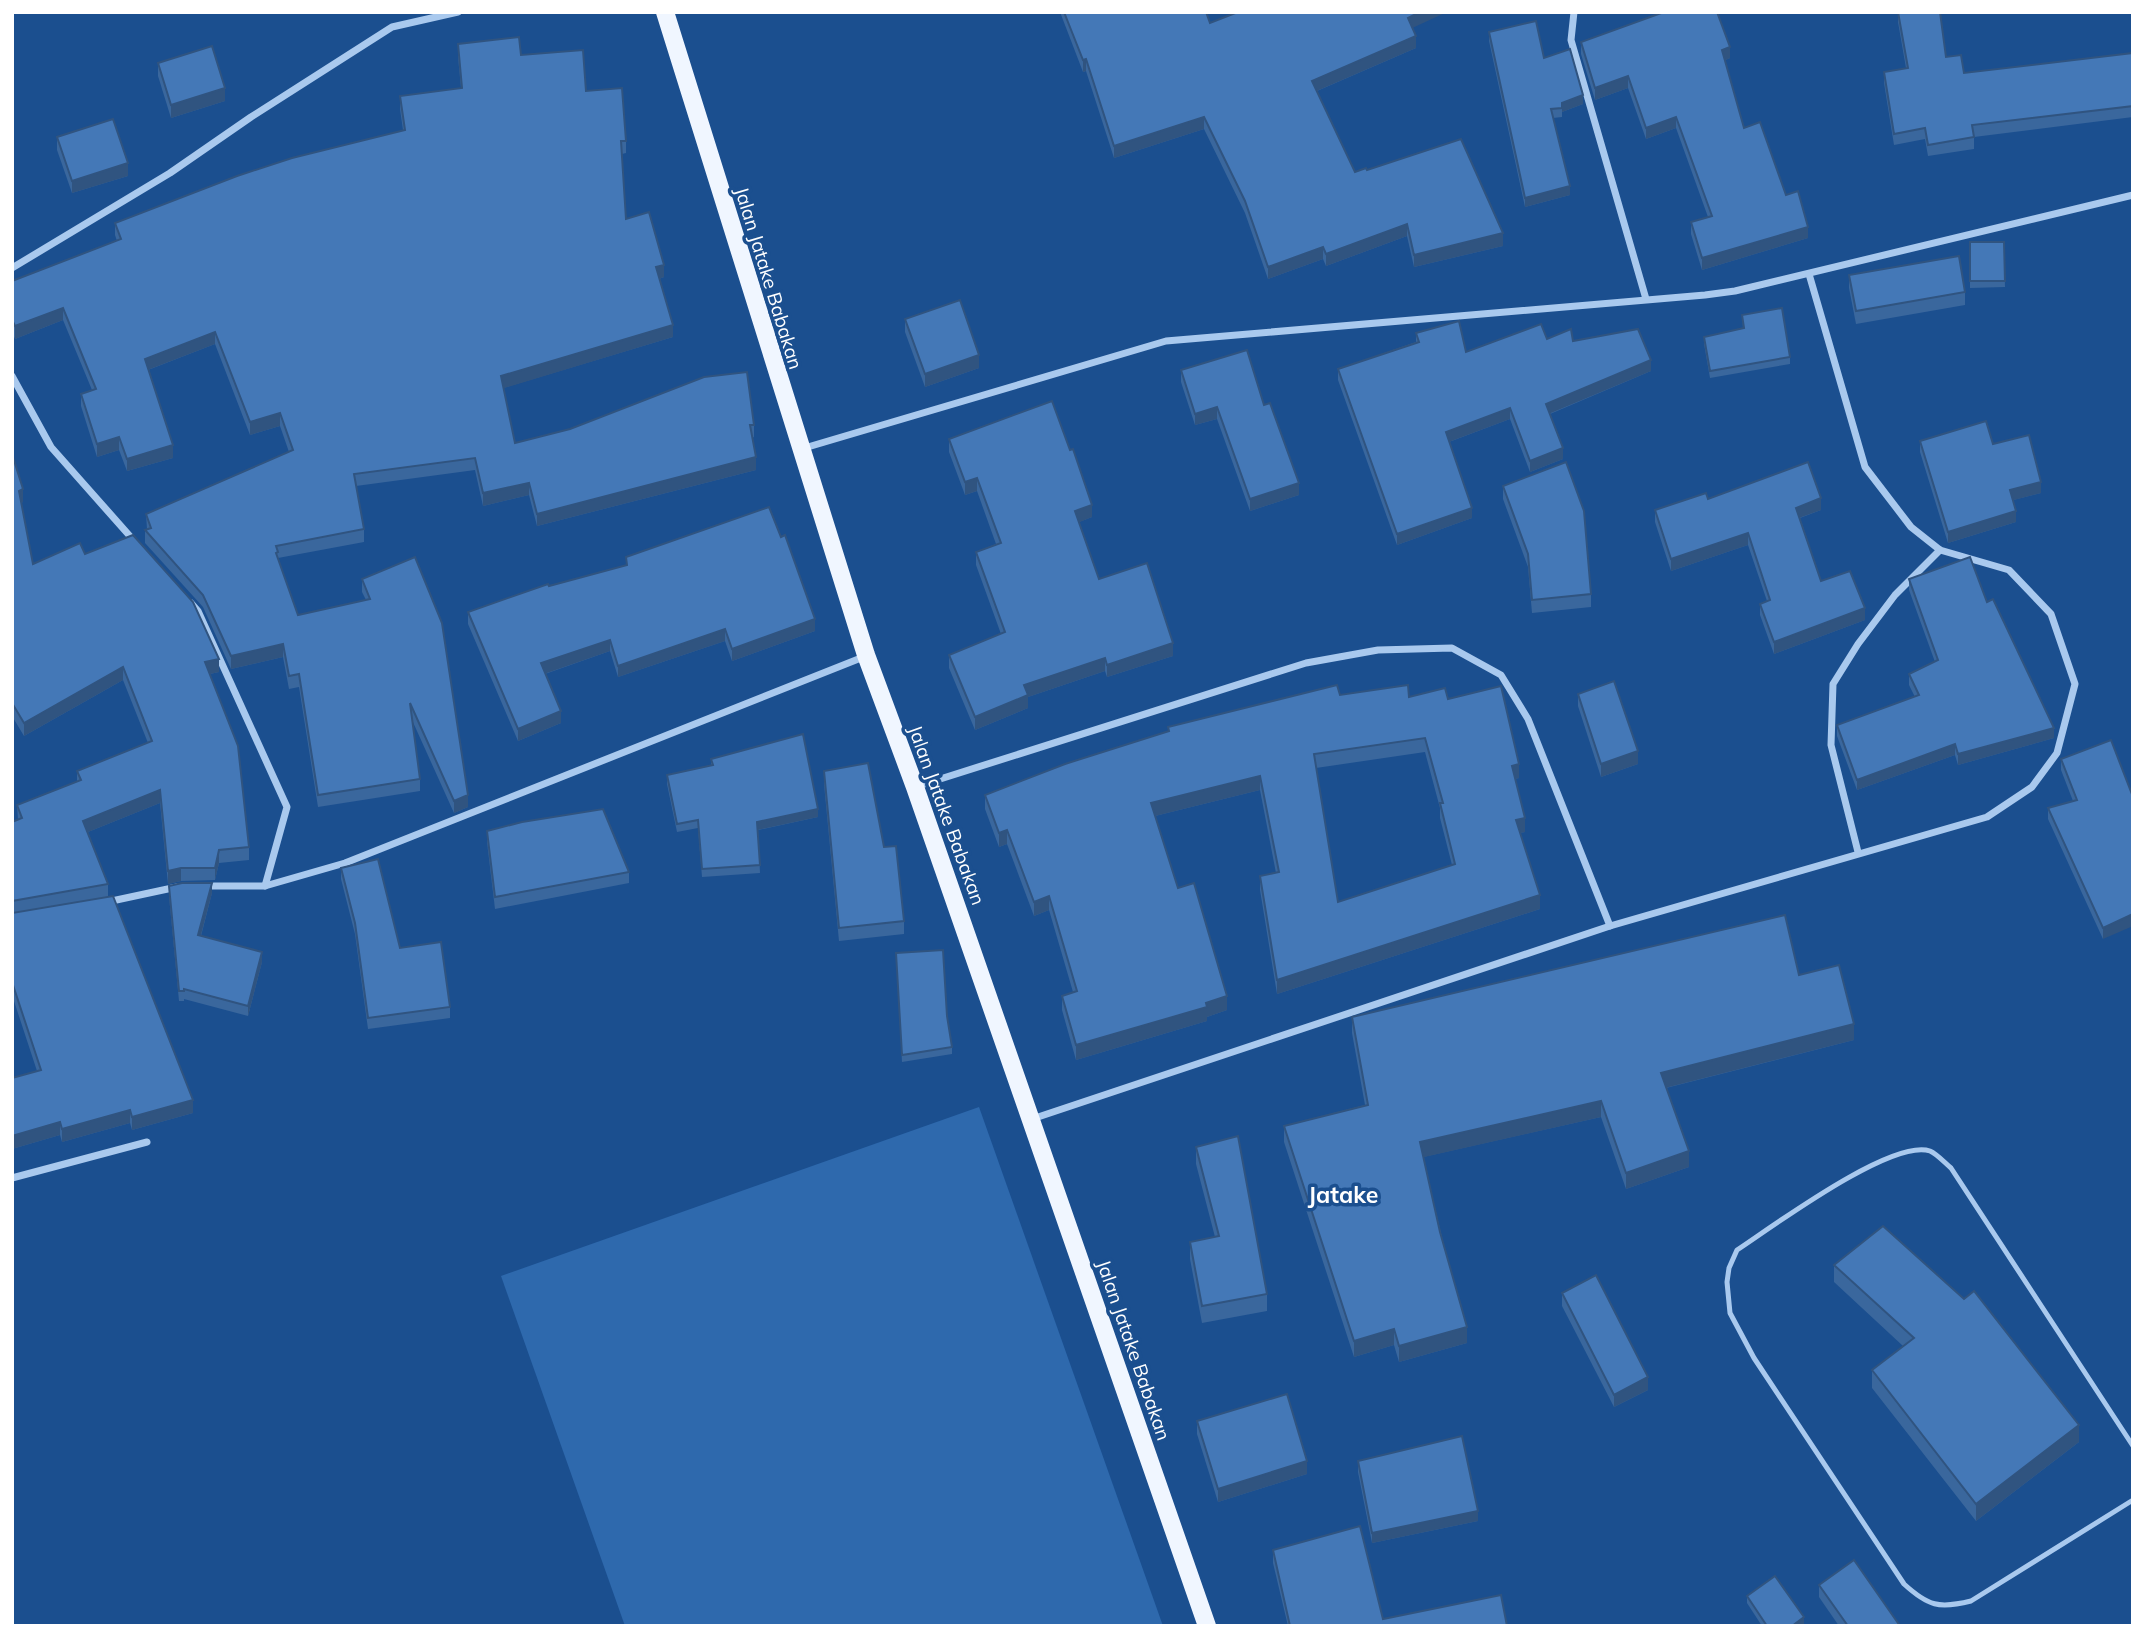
<svg xmlns="http://www.w3.org/2000/svg" width="2145" height="1638" font-family="Mulish,sans-serif">
  <style>
    .green { fill: #2e69ad }
    .lines { fill: none; stroke-linecap: round; stroke-linejoin: round }
    .service { stroke: #a9c9ee; stroke-width: 5 }
    .minor { stroke: #a9c9ee; stroke-width: 7 }
    .primary { stroke: #f0f6ff; stroke-width: 18 }
    .wall { fill: #3a679d; fill-rule: evenodd }
    .shaded-wall { fill: #305480 }
    .building { fill: #4478b7; stroke: #305480; stroke-width: 2; fill-rule: evenodd }
    .labels { text-anchor: middle; stroke-width: 7; stroke-linejoin: round; paint-order: stroke }
    .street-label { font-size: 19px; fill: #fff; stroke: #1b4f8f }
    .quarter-label { font-size: 23px; font-weight: bold; fill: #fff; stroke: #1b4f8f }
  </style>
  <rect width="100%" height="100%" fill="#1b4f8f"/>
  <polygon class="green" points="979,1107 1163,1626 625,1626 501,1276"/>
  <g class="lines">
    <path class="service" d="M2133 1446 1951 1168C1945 1163 1937 1154 1930 1151 1892 1138 1772 1227 1737 1250L1729 1268 1727 1282 1730 1313 1754 1358 1904 1584C1928 1606 1939 1609 1971 1601L2133 1500"/>
    <g class="minor">
      <polyline points="1574,12 1571,40 1646,299"/>
      <polyline points="12,268 170,173 251,117 392,27 458,12"/>
      <polyline points="12,376 51,447 136,543"/>
      <polyline points="801,449 1166,341 1705,295 1735,291 2133,195"/>
      <polyline points="191,603 198,611 287,807 265,886"/>
      <polyline points="915,787 1306,663 1378,650 1452,648 1501,675 1528,719 1610,926"/>
      <polyline points="1858,852 1831,745 1833,684 1858,644 1895,595 1940,550"/>
      <polyline points="203,886 265,886 345,863 866,656"/>
      <polyline points="107,902 177,887"/>
      <polyline points="1032,1119 1610,926 1987,817 2032,787 2057,753 2075,684 2051,614 2009,570 1940,550 1911,527 1865,467 1809,274"/>
      <polyline points="12,1178 147,1142"/>
    </g>
    <polyline class="primary" points="665,12 866,655 915,787 1207,1626"/>
  </g>
  <g class="wall">
    <polygon points="1060,12 1206,12 1210,23 1412,28 1416,48 1317,91 1355,172 1367,170 1503,246 1414,267 1407,236 1326,266 1323,259 1268,279 1245,213 1204,129 1114,158 1086,71 1083,72"/>
    <polygon points="1898,12 1964,73 2133,53 2133,117 1974,137 1974,149 1928,156 1925,139 1894,145 1884,83 1884,72 1906,68 1898,22"/>
    <polygon points="1489,32 1544,58 1583,104 1562,112 1562,117 1553,118 1570,195 1525,207 1489,41"/>
    <polygon points="1581,42 1730,58 1725,60 1744,128 1786,195 1808,238 1702,270 1691,234 1691,222 1708,217 1676,128 1646,139 1628,88 1595,100 1581,54"/>
    <polygon points="458,44 521,55 586,91 626,141 626,153 622,154 626,219 664,277 659,279 673,337 503,388 515,443 754,425 754,437 752,438 756,470 537,526 529,495 483,506 475,470 356,486 364,529 364,542 278,558 278,561 298,615 366,600 362,592 362,579 468,807 454,813 412,720 420,779 420,791 318,807 299,687 289,689 283,657 231,669 203,607 145,543 145,530 147,529 146,514 289,452 280,426 250,435 215,344 148,370 173,458 127,471 119,450 97,457 81,406 81,394 92,390 63,320 15,339 12,332 12,281 117,241 115,235 115,223 403,130 400,109 400,96 461,88 458,57"/>
    <polygon points="158,63 225,101 171,118 158,76"/>
    <polygon points="57,137 128,176 72,193 57,150"/>
    <polygon points="1970,242 2004,242 2005,287 1970,288"/>
    <polygon points="1849,275 1965,292 1965,305 1856,324 1849,288"/>
    <polygon points="1742,315 1790,357 1790,364 1710,378 1704,344 1704,337 1743,328"/>
    <polygon points="905,319 979,368 925,387 905,332"/>
    <polygon points="1416,333 1466,352 1547,339 1573,341 1651,371 1550,414 1563,459 1530,472 1510,419 1449,442 1472,518 1397,545 1338,380 1338,369 1416,342"/>
    <polygon points="1181,370 1264,405 1299,495 1250,511 1217,419 1195,425 1181,382"/>
    <polygon points="949,439 1092,517 1079,522 1099,579 1173,656 1107,677 1105,671 1028,697 1028,708 975,730 949,668 949,655 1001,634 976,565 976,552 996,544 977,491 965,495 949,452"/>
    <polygon points="1920,441 1993,444 2041,493 2013,500 2016,522 1948,543 1920,452"/>
    <polygon points="12,454 23,502 21,503 33,564 85,554 219,672 210,674 249,847 249,860 219,863 215,880 181,881 168,884 160,803 88,832 108,884 108,896 193,1113 132,1130 130,1123 62,1142 60,1135 12,1149 12,1078 37,1071 12,995 12,822 18,820 17,805 77,782 77,771 148,743 123,680 24,736 12,716"/>
    <polygon points="1503,486 1591,594 1591,607 1532,613 1528,567 1503,499"/>
    <polygon points="1708,499 1821,510 1800,518 1821,581 1865,620 1774,654 1760,615 1760,604 1767,601 1748,545 1671,571 1655,522 1655,510"/>
    <polygon points="626,557 815,631 732,661 725,641 618,677 610,651 545,674 561,723 518,741 468,624 468,612 549,586 626,565"/>
    <polygon points="1909,579 1987,602 2054,738 1958,765 1955,755 1857,790 1837,736 1837,725 1915,697 1909,685 1909,674 1935,662 1909,590"/>
    <polygon points="1578,694 1638,764 1601,777 1578,706"/>
    <path d="M1340 695 1448 699 1519 778 1515 779 1525 832 1520 833 1540 909 1277 994 1260 890V876L1276 873 1260 790 1155 816 1178 888 1227 1010 1207 1017V1021L1076 1060 1062 1010V996L1073 992 1049 910 1034 916 1007 844 999 847 985 809V795L1168 731V727ZM1425 752 1440 808V818L1452 865 1338 902 1316 768Z"/>
    <polygon points="711,759 818,817 758,830 760,873 702,877 698,828 677,832 667,784 667,775 711,765"/>
    <polygon points="2061,759 2133,797 2103,939 2048,819 2048,808 2073,801 2061,770"/>
    <polygon points="824,771 884,847 904,921 904,934 839,941 824,784"/>
    <polygon points="487,831 629,872 629,883 495,909 487,842"/>
    <polygon points="341,868 400,948 450,1007 450,1018 368,1029 355,934 341,879"/>
    <polygon points="169,886 212,893 201,936 262,962 248,1016 184,999 184,1001 179,1001 169,896"/>
    <polygon points="896,953 952,1047 952,1054 902,1062"/>
    <polygon points="1799,975 1854,1040 1666,1088 1689,1167 1626,1189 1601,1117 1423,1157 1467,1343 1399,1362 1394,1345 1354,1357 1284,1142 1284,1126 1365,1105 1352,1033 1352,1017"/>
    <polygon points="1196,1147 1267,1294 1267,1311 1202,1323 1190,1259 1190,1242 1215,1237 1196,1164"/>
    <polygon points="1834,1265 1964,1299 2079,1442 1976,1521 1872,1388 1872,1370 1903,1346 1834,1282"/>
    <polygon points="1562,1293 1648,1390 1614,1407 1562,1306"/>
    <polygon points="1197,1421 1307,1474 1218,1502 1197,1434"/>
    <polygon points="1358,1461 1478,1521 1372,1543 1358,1472"/>
    <polygon points="1273,1550 1383,1619 1507,1626 1288,1626 1273,1563"/>
    <polygon points="1819,1585 1900,1626 1839,1626 1819,1597"/>
    <polygon points="1747,1596 1804,1624 1801,1626 1762,1626 1747,1603"/>
  </g>
  <g class="shaded-wall">
    <polygon points="1420,12 1447,12 1408,30 1408,18"/>
    <polygon points="1416,36 1416,48 1312,93 1312,81"/>
    <polygon points="1730,47 1730,58 1722,62 1722,50"/>
    <polygon points="1086,59 1086,71 1083,72 1083,60"/>
    <polygon points="1628,76 1628,88 1595,100 1595,88"/>
    <polygon points="225,88 225,101 171,118 171,105"/>
    <polygon points="1583,95 1583,104 1562,112 1562,103"/>
    <polygon points="1204,117 1204,129 1114,158 1114,146"/>
    <polygon points="1676,117 1676,128 1646,139 1646,128"/>
    <polygon points="128,163 128,176 72,193 72,181"/>
    <polygon points="1570,186 1570,195 1525,207 1525,198"/>
    <polygon points="1407,224 1407,236 1326,266 1326,254"/>
    <polygon points="1808,227 1808,238 1702,270 1702,258"/>
    <polygon points="1503,233 1503,246 1414,267 1414,255"/>
    <polygon points="1323,247 1323,259 1268,279 1268,267"/>
    <polygon points="664,265 664,277 656,280 656,267"/>
    <polygon points="63,308 63,320 15,339 15,326"/>
    <polygon points="673,325 673,337 501,389 501,376"/>
    <polygon points="215,332 215,344 145,371 145,359"/>
    <polygon points="979,355 979,368 925,387 925,374"/>
    <polygon points="1651,360 1651,371 1546,415 1546,404"/>
    <polygon points="1217,407 1217,419 1195,425 1195,414"/>
    <polygon points="1510,408 1510,419 1446,443 1446,432"/>
    <polygon points="280,413 280,426 250,435 250,422"/>
    <polygon points="119,437 119,450 97,457 97,444"/>
    <polygon points="173,445 173,458 127,471 127,459"/>
    <polygon points="1563,448 1563,459 1530,472 1530,461"/>
    <polygon points="756,457 756,470 537,526 537,514"/>
    <polygon points="977,478 977,491 965,495 965,482"/>
    <polygon points="2041,482 2041,493 2010,501 2010,490"/>
    <polygon points="529,483 529,495 483,506 483,493"/>
    <polygon points="1299,483 1299,495 1250,511 1250,499"/>
    <polygon points="23,489 23,502 19,503 19,491"/>
    <polygon points="1821,498 1821,510 1796,519 1796,508"/>
    <polygon points="1092,505 1092,517 1075,524 1075,511"/>
    <polygon points="1472,508 1472,518 1397,545 1397,534"/>
    <polygon points="2016,511 2016,522 1948,543 1948,532"/>
    <polygon points="1748,533 1748,545 1671,571 1671,559"/>
    <polygon points="1865,608 1865,620 1774,654 1774,642"/>
    <polygon points="815,619 815,631 732,661 732,649"/>
    <polygon points="725,629 725,641 618,677 618,666"/>
    <polygon points="610,640 610,651 541,675 541,663"/>
    <polygon points="1173,643 1173,656 1107,677 1107,665"/>
    <polygon points="283,644 283,657 231,669 231,656"/>
    <polygon points="1105,658 1105,671 1028,697 1028,708 975,730 975,717 1024,685"/>
    <polygon points="219,659 219,672 205,675 205,662"/>
    <polygon points="123,667 123,680 24,736 24,723"/>
    <polygon points="561,711 561,723 518,741 518,729"/>
    <polygon points="2054,728 2054,738 1958,765 1958,754"/>
    <polygon points="1955,744 1955,755 1857,790 1857,780"/>
    <polygon points="1638,751 1638,764 1601,777 1601,764"/>
    <polygon points="1519,764 1519,778 1512,780 1512,766"/>
    <polygon points="1260,776 1260,790 1151,817 1151,803"/>
    <polygon points="160,790 160,803 83,834 83,821"/>
    <polygon points="468,795 468,807 454,813 454,801"/>
    <polygon points="818,809 818,817 757,830 757,822"/>
    <polygon points="1525,818 1525,832 1516,834 1516,820"/>
    <polygon points="1007,830 1007,844 999,847 999,833"/>
    <polygon points="219,850 219,863 215,880 215,868"/>
    <polygon points="181,868 181,881 168,884 168,871"/>
    <polygon points="212,883 212,893 198,946 198,935"/>
    <polygon points="1540,895 1540,909 1277,994 1277,980"/>
    <polygon points="1049,896 1049,910 1034,916 1034,902"/>
    <polygon points="2133,914 2133,926 2103,939 2103,928"/>
    <polygon points="262,952 262,962 248,1016 248,1006"/>
    <polygon points="1227,996 1227,1010 1207,1017 1207,1021 1076,1060 1076,1045"/>
    <polygon points="1854,1024 1854,1040 1661,1089 1661,1073"/>
    <polygon points="193,1100 193,1113 132,1130 132,1117"/>
    <polygon points="1601,1101 1601,1117 1420,1158 1420,1142"/>
    <polygon points="130,1110 130,1123 62,1142 62,1129"/>
    <polygon points="60,1122 60,1135 12,1149 12,1136"/>
    <polygon points="1689,1151 1689,1167 1626,1189 1626,1173"/>
    <polygon points="1467,1327 1467,1343 1399,1362 1399,1346"/>
    <polygon points="1394,1329 1394,1345 1354,1357 1354,1341"/>
    <polygon points="1648,1377 1648,1390 1614,1407 1614,1395"/>
    <polygon points="2079,1425 2079,1442 1976,1521 1976,1504"/>
    <polygon points="1307,1461 1307,1474 1218,1502 1218,1489"/>
    <polygon points="1478,1511 1478,1521 1372,1543 1372,1533"/>
    <polygon points="1804,1617 1804,1624 1801,1626 1792,1626"/>
  </g>
  <g class="building">
    <polygon points="1064,12 1206,12 1210,23 1238,12 1420,12 1408,18 1416,36 1312,81 1355,172 1366,168 1367,170 1461,139 1503,233 1414,255 1407,224 1326,254 1323,247 1268,267 1245,201 1204,117 1114,146 1086,59 1083,60"/>
    <polygon points="1664,12 1717,12 1730,47 1722,50 1744,128 1760,122 1786,195 1798,191 1808,227 1702,258 1691,222 1712,216 1676,117 1646,128 1628,76 1595,88 1581,42"/>
    <polygon points="1898,12 1940,12 1946,57 1961,55 1964,73 2133,53 2133,106 1972,125 1974,137 1928,145 1925,128 1894,134 1884,72 1908,68"/>
    <polygon points="1536,21 1544,58 1570,49 1583,95 1562,103 1562,108 1551,109 1570,186 1525,198 1489,32"/>
    <polygon points="519,37 521,55 583,50 586,91 622,88 626,141 621,141 626,219 649,212 664,265 656,267 673,325 501,376 515,443 570,429 704,377 747,372 754,425 750,425 756,457 537,514 529,483 483,493 475,458 354,474 364,529 276,546 278,552 276,553 298,615 370,599 362,579 415,557 442,623 468,795 454,801 410,703 420,779 318,795 299,674 289,676 283,644 231,656 203,595 145,530 151,528 146,514 293,450 280,413 250,422 215,332 145,359 173,445 127,459 119,437 97,444 81,394 96,389 63,308 15,326 12,320 12,281 121,239 115,223 237,176 292,158 405,130 400,96 462,88 458,44"/>
    <polygon points="212,46 225,88 171,105 158,63"/>
    <polygon points="113,119 128,163 72,181 57,137"/>
    <polygon points="1970,242 2004,242 2005,281 1970,281"/>
    <polygon points="1959,256 1965,292 1856,311 1849,275"/>
    <polygon points="960,300 979,355 925,374 905,319"/>
    <polygon points="1782,308 1790,357 1710,371 1704,337 1744,328 1742,315"/>
    <polygon points="1459,321 1466,352 1541,324 1547,339 1571,329 1573,341 1638,329 1651,360 1546,404 1563,448 1530,461 1510,408 1446,432 1472,508 1397,534 1338,369 1419,342 1416,333"/>
    <polygon points="1247,350 1264,405 1270,403 1299,483 1250,499 1217,407 1195,414 1181,370"/>
    <polygon points="1052,401 1070,450 1073,449 1092,505 1075,511 1099,579 1147,563 1173,643 1107,665 1105,658 1024,685 1028,695 975,717 949,655 1005,632 976,552 1001,543 977,478 965,482 949,439"/>
    <polygon points="1986,421 1993,444 2029,435 2041,482 2010,490 2016,511 1948,532 1920,441"/>
    <polygon points="12,454 23,489 19,491 33,564 80,543 85,554 133,535 193,602 219,659 205,662 238,746 249,847 219,850 215,868 181,868 168,871 160,790 83,821 108,884 12,901 12,822 22,818 17,805 81,780 77,771 152,741 123,667 24,723 12,703"/>
    <polygon points="1566,462 1584,511 1591,594 1532,600 1528,554 1503,486"/>
    <polygon points="1808,462 1821,498 1796,508 1821,581 1850,571 1865,608 1774,642 1760,604 1770,600 1748,533 1671,559 1655,510 1706,493 1708,499"/>
    <polygon points="769,507 781,537 785,535 815,619 732,649 725,629 618,666 610,640 541,663 561,711 518,729 468,612 548,584 549,586 627,565 626,557"/>
    <polygon points="1970,557 1987,602 1993,599 2054,728 1958,754 1955,744 1857,780 1837,725 1919,695 1909,674 1938,660 1909,579"/>
    <polygon points="1614,681 1638,751 1601,764 1578,694"/>
    <path d="M1337 685 1340 695 1408 685 1409 697 1445 688 1448 699 1501 686 1519 764 1512 766 1525 818 1516 820 1540 895 1277 980 1260 876 1279 872 1260 776 1151 803 1178 888 1194 883 1227 996 1206 1003 1207 1007 1076 1045 1062 996 1077 991 1049 896 1034 902 1007 830 999 833 985 795 1065 764 1169 731 1168 727ZM1425 738 1443 803H1440L1455 864 1338 902 1314 754Z"/>
    <polygon points="803,734 818,809 757,822 760,865 702,869 698,820 677,824 667,775 713,765 711,759"/>
    <polygon points="2111,740 2133,797 2133,914 2103,928 2048,808 2077,800 2061,759"/>
    <polygon points="868,763 884,847 896,846 904,921 839,928 824,771"/>
    <polygon points="603,809 629,872 495,897 487,831 522,822"/>
    <polygon points="378,859 400,948 441,942 450,1007 368,1018 355,923 341,868"/>
    <polygon points="182,883 212,883 198,935 262,952 248,1006 184,989 184,991 179,991 169,886"/>
    <polygon points="113,896 193,1100 132,1117 130,1110 62,1129 60,1122 12,1136 12,1078 41,1070 12,982 12,913"/>
    <polygon points="1785,915 1799,975 1839,965 1854,1024 1661,1073 1689,1151 1626,1173 1601,1101 1420,1142 1440,1232 1467,1327 1399,1346 1394,1329 1354,1341 1284,1126 1368,1105 1352,1017"/>
    <polygon points="943,950 947,1016 952,1047 902,1055 896,953"/>
    <polygon points="1238,1136 1267,1294 1202,1306 1190,1242 1219,1236 1196,1147"/>
    <polygon points="1883,1226 1964,1299 1974,1291 2079,1425 1976,1504 1872,1370 1914,1338 1834,1265"/>
    <polygon points="1596,1275 1648,1377 1614,1395 1562,1293"/>
    <polygon points="1287,1394 1307,1461 1218,1489 1197,1421"/>
    <polygon points="1462,1436 1478,1511 1372,1533 1358,1461"/>
    <polygon points="1360,1526 1383,1619 1501,1595 1507,1626 1290,1626 1273,1550"/>
    <polygon points="1854,1560 1900,1626 1848,1626 1819,1585"/>
    <polygon points="1775,1576 1804,1617 1792,1626 1767,1626 1747,1596"/>
  </g>
  <g class="labels">
    <g class="street-label">
      <text transform="translate(769 278) rotate(73)" y="7">Jalan Jatake Babakan</text>
      <text transform="translate(947 815) rotate(70)" y="7">Jalan Jatake Babakan</text>
      <text transform="translate(1134 1350) rotate(71)" y="7">Jalan Jatake Babakan</text>
    </g>
    <g class="quarter-label">
      <text x="1343" y="1203">Jatake</text>
    </g>
  </g>
  <rect width="2145" height="1638" fill="none" stroke="#ffffff" stroke-width="28"/>
</svg>
